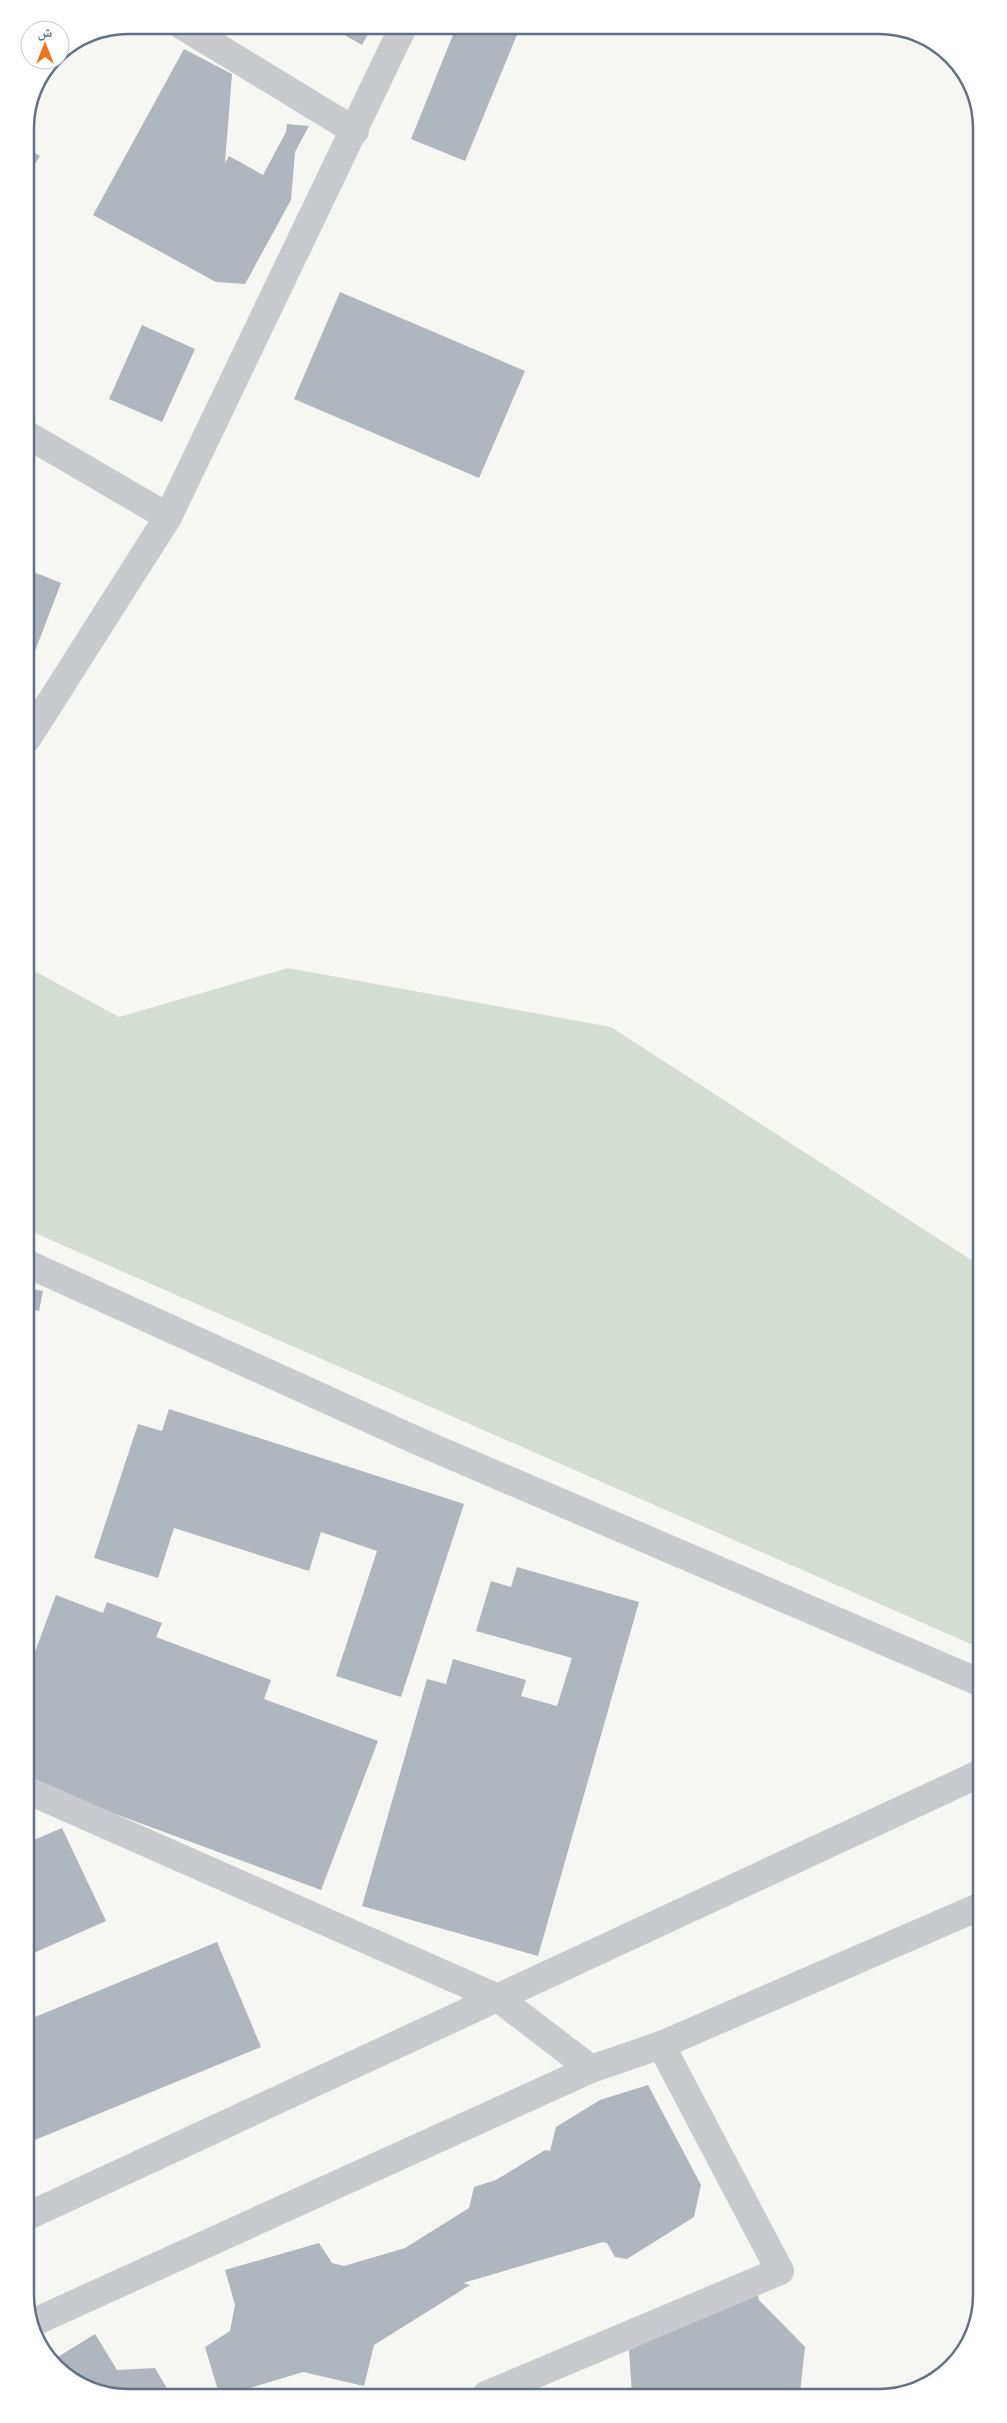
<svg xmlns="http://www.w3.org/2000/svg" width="1007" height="2423" font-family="'Sofia Sans Condensed','Noto Naskh Arabic',sans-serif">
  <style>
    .green { fill: #d5ded3 }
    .building { fill: #b0b6bd }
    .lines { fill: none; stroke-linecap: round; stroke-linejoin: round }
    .street { stroke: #c8cace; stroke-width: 28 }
    .rim { fill: none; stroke: #637085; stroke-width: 2.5 }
  </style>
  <rect width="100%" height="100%" fill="#f6f6f2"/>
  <polygon class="green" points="27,967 119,1017 288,968 611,1027 979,1265 980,1648 28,1230"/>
  <g class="building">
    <polygon points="327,25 373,25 362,45"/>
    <polygon points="457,25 521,25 465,161 411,139"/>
    <polygon points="638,25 661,25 658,33"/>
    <polygon points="184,49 232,74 225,163 229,156 263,175 286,132 287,124 309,126 295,152 291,200 245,284 216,282 93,215"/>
    <polygon points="25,147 40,156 25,180"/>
    <polygon points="340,292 525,371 479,478 294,399"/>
    <polygon points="142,325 195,349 162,422 109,399"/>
    <polygon points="26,569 61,583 27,672 26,672"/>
    <polygon points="28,1288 43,1291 39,1311 28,1309"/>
    <polygon points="169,1409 464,1504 401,1697 336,1676 377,1551 321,1532 309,1571 174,1528 158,1578 94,1558 138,1424 162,1431"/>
    <polygon points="517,1567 639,1602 538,1956 362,1906 427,1679 446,1684 453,1659 526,1680 521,1696 557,1706 572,1658 476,1631 491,1581 511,1587"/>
    <polygon points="56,1595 103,1613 107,1602 162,1623 156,1637 271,1680 264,1699 378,1741 321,1890 29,1782 29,1668"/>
    <polygon points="62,1828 106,1921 29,1955 29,1842"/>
    <polygon points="217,1942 261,2047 30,2142 30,2019"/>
    <polygon points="648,2085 701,2185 694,2217 627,2259 615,2257 607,2243 603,2242 463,2283 470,2285 374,2345 364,2386 303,2372 220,2397 205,2347 230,2331 235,2305 225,2270 319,2243 332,2263 344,2266 405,2248 469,2208 474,2187 496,2180 545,2150 550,2151 556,2127 600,2100"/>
    <polygon points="757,2293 759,2300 805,2347 800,2393 632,2394 629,2350"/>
    <polygon points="95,2334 117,2370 155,2368 168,2390 168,2397 121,2398 65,2377 53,2360"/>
  </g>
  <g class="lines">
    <g class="street">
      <polyline points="181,25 355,131"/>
      <polyline points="26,434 168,517"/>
      <polyline points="27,739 168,517 404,25"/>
      <polyline points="28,1264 420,1442 981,1683"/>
      <polyline points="29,1791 498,1998 591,2069"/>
      <polyline points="30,2215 981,1773"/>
      <polyline points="30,2324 591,2069 661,2045 981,1906"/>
      <polyline points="486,2395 780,2271 661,2045"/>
    </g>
  </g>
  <path d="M0 0H1007V2423H0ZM128 34H879A94 94 0 0 1 973 128V2295A94 94 0 0 1 879 2389H128A94 94 0 0 1 34 2295V128A94 94 0 0 1 128 34Z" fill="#fff" fill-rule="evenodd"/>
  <path class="rim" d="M128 34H879A94 94 0 0 1 973 128V2295A94 94 0 0 1 879 2389H128A94 94 0 0 1 34 2295V128A94 94 0 0 1 128 34Z"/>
  <g transform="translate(45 45)"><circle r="24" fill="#ffffff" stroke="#c1c6ce"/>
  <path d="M0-4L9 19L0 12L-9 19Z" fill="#ed751b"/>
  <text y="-8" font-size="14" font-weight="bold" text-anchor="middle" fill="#637085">ش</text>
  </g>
</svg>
